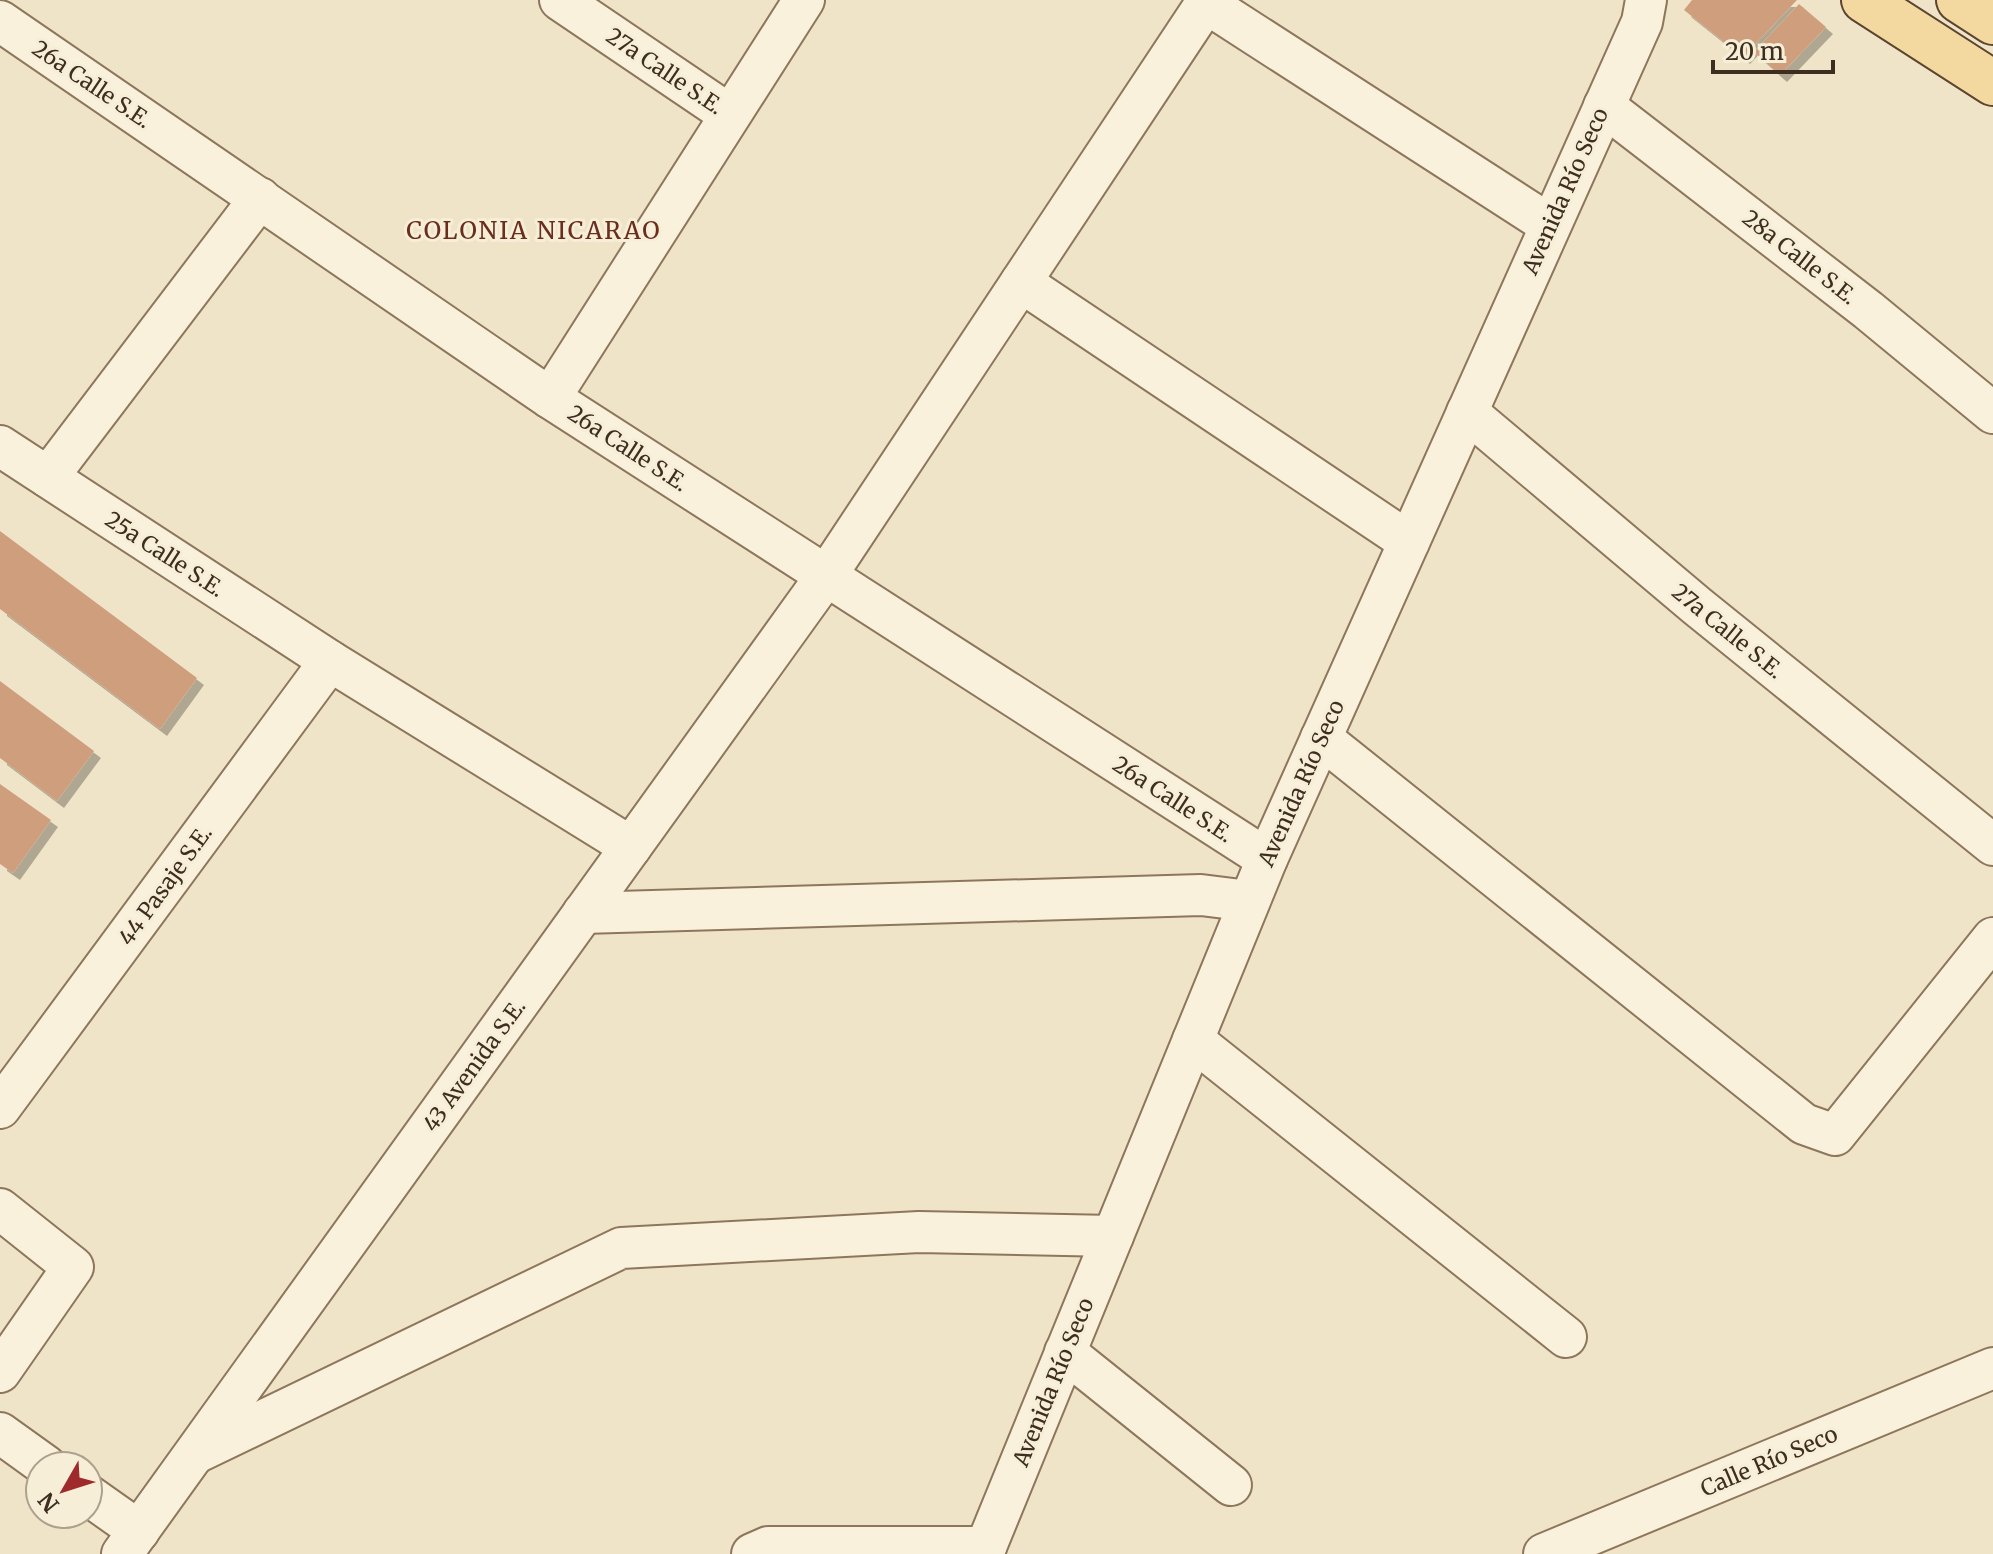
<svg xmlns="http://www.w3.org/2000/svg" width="1993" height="1554" font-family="Merriweather,serif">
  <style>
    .building { fill: #cf9f7d; filter: url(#shadow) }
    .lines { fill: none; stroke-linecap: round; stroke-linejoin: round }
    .street-casing { stroke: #8d765c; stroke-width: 44 }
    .primary-casing { stroke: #5b4430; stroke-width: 48 }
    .street { stroke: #faf1dc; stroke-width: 40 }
    .primary { stroke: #f3d9a0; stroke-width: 44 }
    .labels { text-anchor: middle; stroke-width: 6; stroke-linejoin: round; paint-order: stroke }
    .street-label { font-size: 22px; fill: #3d2e20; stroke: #f7eed8 }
    .neighbourhood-label { font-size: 24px; letter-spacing: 2px; fill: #6b2e1e; stroke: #f7eed8 }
  </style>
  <defs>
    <filter id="shadow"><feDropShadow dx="7" dy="7" stdDeviation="0" flood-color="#0004"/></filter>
  </defs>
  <rect width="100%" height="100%" fill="#f0e4c8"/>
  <g class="building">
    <polygon points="1692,0 1797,0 1743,57 1684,10"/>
    <polygon points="1799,4 1826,27 1780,75 1754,52"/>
    <polygon points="0,531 197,678 160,729 0,609"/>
    <polygon points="0,681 94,751 57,801 0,758"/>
    <polygon points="0,784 51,820 13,873 0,864"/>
  </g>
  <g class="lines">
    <g class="street-casing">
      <g id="street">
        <polyline points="560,0 730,115"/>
        <polyline points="1206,3 1550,225"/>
        <polyline points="0,21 550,398 1267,859"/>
        <polyline points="1604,106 1868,310 1993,413"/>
        <polyline points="1021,282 1409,542"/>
        <polyline points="550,398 804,0"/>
        <polyline points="1467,412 1697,606 1993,845"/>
        <polyline points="0,446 330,661 631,847"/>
        <polyline points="48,477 260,198"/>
        <polyline points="1321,738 1804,1124 1835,1135 1993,938"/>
        <polyline points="583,913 1201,895 1249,901"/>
        <polyline points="1193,1040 1566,1337"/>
        <polyline points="0,1108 330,661"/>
        <polyline points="0,1209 73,1267 0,1372"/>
        <polyline points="1065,1352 1231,1485"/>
        <polyline points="0,1433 46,1466"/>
        <polyline points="196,1453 621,1248 919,1232 1113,1236"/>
        <polyline points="88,1495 139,1531"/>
        <polyline points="122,1554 826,576 1208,0"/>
        <polyline points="752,1554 768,1547 986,1547"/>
        <polyline points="983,1554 1267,859 1642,22 1646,0"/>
        <polyline points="1544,1554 1993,1368"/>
      </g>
    </g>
    <g class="primary-casing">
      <g id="primary">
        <polyline points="1864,0 1993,83"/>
        <polyline points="1959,0 1993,22"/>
      </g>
    </g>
    <use href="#street" class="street"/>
    <use href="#primary" class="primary"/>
  </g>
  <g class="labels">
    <g class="street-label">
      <text transform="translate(665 71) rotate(34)" y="8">27a Calle S.E.</text>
      <text transform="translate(92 84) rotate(34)" y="8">26a Calle S.E.</text>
      <text transform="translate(1565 191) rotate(-66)" y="8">Avenida Río Seco</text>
      <text transform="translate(1800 257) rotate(38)" y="8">28a Calle S.E.</text>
      <text transform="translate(628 448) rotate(33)" y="8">26a Calle S.E.</text>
      <text transform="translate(165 554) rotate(33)" y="8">25a Calle S.E.</text>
      <text transform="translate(1728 631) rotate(39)" y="8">27a Calle S.E.</text>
      <text transform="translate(1301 783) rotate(-66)" y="8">Avenida Río Seco</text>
      <text transform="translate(1173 799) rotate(33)" y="8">26a Calle S.E.</text>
      <text transform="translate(165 885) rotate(-54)" y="8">44 Pasaje S.E.</text>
      <text transform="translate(474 1065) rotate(-54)" y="8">43 Avenida S.E.</text>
      <text transform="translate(1053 1382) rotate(-68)" y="8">Avenida Río Seco</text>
      <text transform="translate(1769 1461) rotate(-23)" y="8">Calle Río Seco</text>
    </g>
    <g class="neighbourhood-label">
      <text x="534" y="239">COLONIA NICARAO</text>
    </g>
  </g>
  <g transform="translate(64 1490) rotate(231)"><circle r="38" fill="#f7eed8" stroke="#ada18e" stroke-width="2"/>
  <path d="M0-6L14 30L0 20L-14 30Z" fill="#9e2a2b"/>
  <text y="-12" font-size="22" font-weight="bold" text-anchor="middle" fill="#3d2e20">N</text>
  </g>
  <path d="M1713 60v12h120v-12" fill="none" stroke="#3d2e20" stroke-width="4"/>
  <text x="1725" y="60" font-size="24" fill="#3d2e20" stroke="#f7eed8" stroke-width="6" paint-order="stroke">20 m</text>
</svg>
